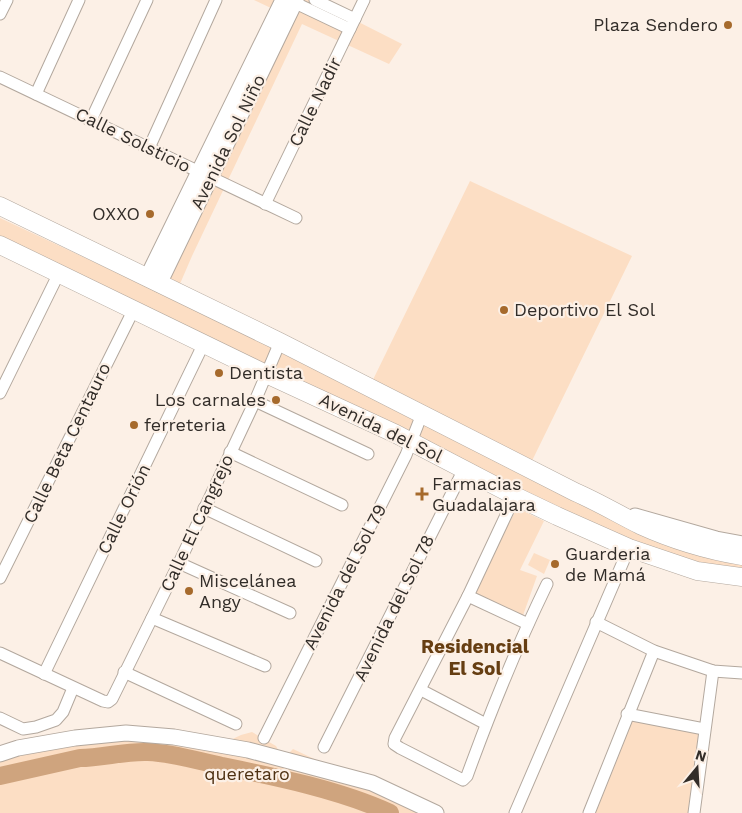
<svg xmlns="http://www.w3.org/2000/svg" width="742" height="813" font-family="'Work Sans',sans-serif">
  <style>
    .green { fill: #fcdec4 }
    .lines { fill: none; stroke-linecap: round; stroke-linejoin: round }
    .river { stroke: #cfa47e; stroke-width: 18 }
    .street-casing { stroke: #b3a89e; stroke-width: 13 }
    .secondary-casing { stroke: #b3a89e; stroke-width: 17 }
    .primary-casing { stroke: #b3a89e; stroke-width: 19 }
    .street { stroke: #fff; stroke-width: 11 }
    .secondary { stroke: #fff; stroke-width: 15 }
    .primary { stroke: #fff; stroke-width: 18 }
    .poi-dot { fill: #a66a2c; stroke: #fcf0e6; stroke-width: 2 }
    .labels { text-anchor: middle; stroke-width: 4.5; stroke-linejoin: round; paint-order: stroke }
    .poi-label { font-size: 18px; fill: #322d29; stroke: #fcf0e6; text-anchor: start }
    .street-label { font-size: 18px; fill: #322d29; stroke: #fcf0e6 }
    .park-label { font-size: 18px; fill: #4e3112; stroke: #fcf0e6 }
    .neighbourhood-label { font-size: 19px; font-weight: bold; fill: #663e12; stroke: #fcf0e6 }
  </style>
  <rect width="100%" height="100%" fill="#fcf0e6"/>
  <g class="green">
    <polygon points="254,0 315,0 402,44 389,64 302,24 192,256 173,300 367,392 470,181 632,256 529,467 660,531 742,547 742,571 644,551 0,240 0,218 143,285 241,85 273,9"/>
    <polygon points="517,508 544,521 520,570 537,576 521,621 471,596"/>
    <polygon points="534,553 550,560 544,574 528,565"/>
    <polygon points="627,714 704,729 694,813 589,813"/>
    <polygon points="252,732 276,746 283,759 293,749 429,813 0,813 0,753 75,738 222,744 241,735"/>
  </g>
  <g class="lines">
    <path class="river" d="M0 776 80 758C102 758 125 751 148 752 173 753 198 761 222 766 276 777 340 790 390 813"/>
    <g class="street-casing">
      <g id="street">
        <polyline points="289,0 350,29"/>
        <polyline points="315,0 355,19"/>
        <polyline points="0,14 7,0"/>
        <polyline points="0,77 296,218"/>
        <polyline points="36,94 79,0"/>
        <polyline points="91,120 147,0"/>
        <polyline points="149,148 216,0"/>
        <polyline points="265,204 364,0"/>
        <polyline points="0,393 59,273"/>
        <polyline points="255,401 368,454"/>
        <polyline points="230,452 342,505"/>
        <path d="M515 496 468 596 395 738 394 744 400 748 463 780 467 776C491 710 517 646 547 584"/>
        <polyline points="204,508 316,561"/>
        <polyline points="179,563 290,613"/>
        <polyline points="0,578 134,309"/>
        <polyline points="468,596 528,624"/>
        <polyline points="152,618 265,666"/>
        <polyline points="596,622 654,651 713,671 742,673"/>
        <polyline points="0,653 103,701 108,702 112,699 179,563 255,401 280,342"/>
        <polyline points="124,672 236,724"/>
        <polyline points="44,674 204,343"/>
        <polyline points="421,690 486,724"/>
        <polyline points="627,714 704,729"/>
        <polyline points="0,718 23,729 36,727 56,720 63,712 73,688"/>
        <polyline points="264,738 406,455 422,414"/>
        <polyline points="324,747 464,469"/>
        <polyline points="515,813 629,548"/>
        <polyline points="589,813 654,651"/>
        <polyline points="694,813 713,671"/>
      </g>
    </g>
    <g class="secondary-casing">
      <g id="secondary">
        <polyline points="147,278 283,0"/>
        <polyline points="159,284 296,0"/>
        <polyline points="635,516 716,539 742,544"/>
        <polyline points="0,754 18,748 75,738 126,733 174,737 248,750 372,783 436,813"/>
      </g>
    </g>
    <g class="primary-casing">
      <g id="primary">
        <path d="M0 206 280 342 575 492C598 502 618 514 640 525 673 540 706 550 742 556"/>
        <polyline points="0,245 266,374 396,434 515,496 557,516 629,548 697,571 742,577"/>
      </g>
    </g>
    <use href="#street" class="street"/>
    <use href="#secondary" class="secondary"/>
    <use href="#primary" class="primary"/>
  </g>
  <g class="poi-dot">
    <circle cx="728" cy="25" r="5"/>
    <circle cx="150" cy="214" r="5"/>
    <circle cx="504" cy="310" r="5"/>
    <circle cx="219" cy="373" r="5"/>
    <circle cx="276" cy="400" r="5"/>
    <circle cx="134" cy="425" r="5"/>
    <path d="M419.5 486.5h5v5h5v5h-5v5h-5v-5h-5v-5h5z"/>
    <circle cx="555" cy="564" r="5"/>
    <circle cx="189" cy="591" r="5"/>
  </g>
  <g class="labels">
    <g class="poi-label">
      <text x="718" y="31" text-anchor="end">Plaza Sendero</text>
      <text x="140" y="220" text-anchor="end">OXXO</text>
      <text x="514" y="316">Deportivo El Sol</text>
      <text x="229" y="379">Dentista</text>
      <text x="266" y="406" text-anchor="end">Los carnales</text>
      <text x="144" y="431">ferreteria</text>
      <text x="432" y="490">Farmacias<tspan x="432" dy="21">Guadalajara</tspan></text>
      <text x="565" y="560">Guarderia<tspan x="565" dy="21">de Mamá</tspan></text>
      <text x="199" y="587">Miscelánea<tspan x="199" dy="21">Angy</tspan></text>
    </g>
    <g class="street-label">
      <text transform="translate(315 102) rotate(-64)" y="6">Calle Nadir</text>
      <text transform="translate(133 140) rotate(26)" y="6">Calle Solsticio</text>
      <text transform="translate(228 142) rotate(-64)" y="6">Avenida Sol Niño</text>
      <text transform="translate(381 428) rotate(26)" y="6">Avenida del Sol</text>
      <text transform="translate(67 443) rotate(-64)" y="6">Calle Beta Centauro</text>
      <text transform="translate(124 509) rotate(-64)" y="6">Calle Orión</text>
      <text transform="translate(197 523) rotate(-65)" y="6">Calle El Cangrejo</text>
      <text transform="translate(345 577) rotate(-63)" y="6">Avenida del Sol 79</text>
      <text transform="translate(394 608) rotate(-64)" y="6">Avenida del Sol 78</text>
    </g>
    <g class="park-label">
      <text x="247" y="780">queretaro</text>
    </g>
    <g class="neighbourhood-label">
      <text x="475" y="653">Residencial<tspan x="475" dy="22">El Sol</tspan></text>
    </g>
  </g>
  <g transform="translate(697 768) rotate(18)" stroke="#fcf0e6" stroke-width="4" paint-order="stroke">
  <path d="M0-4L9 19L0 12L-9 19Z" fill="#322d29"/>
  <text y="-8" font-size="14" font-weight="bold" text-anchor="middle" fill="#322d29">N</text>
  </g>
</svg>
